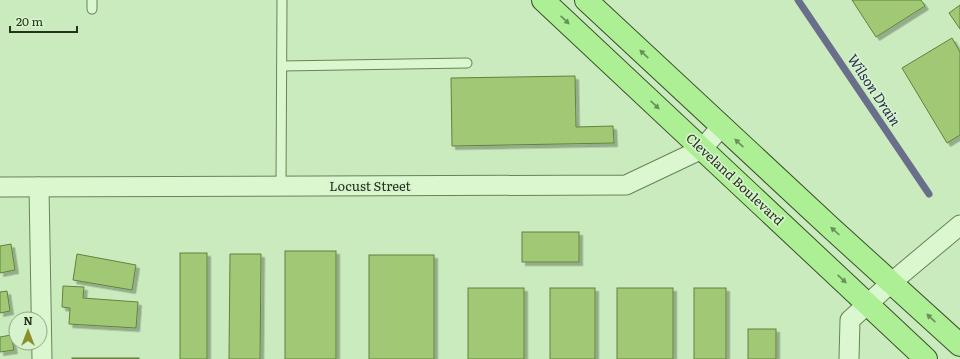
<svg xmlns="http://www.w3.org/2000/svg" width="960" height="359" font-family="Literata,serif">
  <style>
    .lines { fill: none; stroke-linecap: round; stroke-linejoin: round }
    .stream { stroke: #696f8a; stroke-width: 7 }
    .building { fill: #a1c974; stroke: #63813e; filter: url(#shadow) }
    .service-casing { stroke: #698357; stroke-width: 11 }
    .minor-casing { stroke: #698357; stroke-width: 21 }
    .primary-casing { stroke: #3d502c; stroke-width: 24 }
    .service { stroke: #daf7d0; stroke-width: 9 }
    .minor { stroke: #daf7d0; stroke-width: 19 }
    .primary { stroke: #acef95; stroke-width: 22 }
    .oneway { fill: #699058 }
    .labels { text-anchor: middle; stroke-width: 3.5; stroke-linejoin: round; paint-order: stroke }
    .street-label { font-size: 13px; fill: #26321b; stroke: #d6f3cd }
    .water-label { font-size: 14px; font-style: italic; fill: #2b2b52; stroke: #d6f3cd }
  </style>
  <defs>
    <filter id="shadow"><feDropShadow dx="3.5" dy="3.5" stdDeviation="0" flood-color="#0004"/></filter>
  </defs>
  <rect width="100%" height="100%" fill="#c9ebbd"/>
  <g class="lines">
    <polyline class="stream" points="798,0 929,194"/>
  </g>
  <g class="building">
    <polygon points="852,0 921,0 925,6 876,37"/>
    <polygon points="960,5 960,29 949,13"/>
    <polygon points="952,38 960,52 960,135 947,143 902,68"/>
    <polygon points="575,76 576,127 613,126 614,143 452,146 451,78"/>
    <rect x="522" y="232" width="57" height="30"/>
    <polygon points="11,244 15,270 0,273 0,246"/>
    <rect x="285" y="251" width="51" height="108"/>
    <rect x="180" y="253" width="27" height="106"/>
    <polygon points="77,254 136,265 132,290 73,280"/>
    <polygon points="230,254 261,254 260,359 229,359"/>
    <rect x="369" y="255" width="65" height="104"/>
    <polygon points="63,286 84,287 83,298 138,302 136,328 69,324 70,308 62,307"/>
    <rect x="468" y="288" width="56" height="71"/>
    <rect x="550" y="288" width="45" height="71"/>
    <rect x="617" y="288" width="56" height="71"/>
    <rect x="694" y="288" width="32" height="71"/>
    <polygon points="7,291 10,311 0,313 0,292"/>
    <rect x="748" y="329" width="28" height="30"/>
    <polygon points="11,335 14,350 0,352 0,337"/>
    <rect x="72" y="358" width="67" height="1"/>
  </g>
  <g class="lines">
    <g class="service-casing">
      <g id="service">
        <polyline points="92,0 92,9"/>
        <polyline points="282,66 467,63"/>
        <polyline points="281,186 282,0"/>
      </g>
    </g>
    <g class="minor-casing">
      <g id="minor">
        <polyline points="0,187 626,185 702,149 722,126"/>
        <polyline points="39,187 42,359"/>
        <polyline points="849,359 850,320 892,282 960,225"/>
      </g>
    </g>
    <g class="primary-casing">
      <g id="primary">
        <polyline points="543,0 926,359"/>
        <polyline points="586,0 830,227 960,345"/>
      </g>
    </g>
    <use href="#service" class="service"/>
    <use href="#minor" class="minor"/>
    <use href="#primary" class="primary"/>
  </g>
  <defs><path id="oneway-solid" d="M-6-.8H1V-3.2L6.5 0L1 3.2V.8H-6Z"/></defs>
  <g class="oneway">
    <use href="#oneway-solid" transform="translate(565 20) rotate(43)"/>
    <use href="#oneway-solid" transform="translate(644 54) rotate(-137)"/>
    <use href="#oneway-solid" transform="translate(655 105) rotate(43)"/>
    <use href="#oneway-solid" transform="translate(739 143) rotate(-137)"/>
    <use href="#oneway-solid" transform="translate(835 231) rotate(-138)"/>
    <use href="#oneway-solid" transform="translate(842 279) rotate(43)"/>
    <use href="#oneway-solid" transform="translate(931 318) rotate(-137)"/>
  </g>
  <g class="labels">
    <g class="street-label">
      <text transform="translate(735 179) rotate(43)" y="5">Cleveland Boulevard</text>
      <text x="370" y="191">Locust Street</text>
    </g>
    <g class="water-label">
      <text transform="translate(874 90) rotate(56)" y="5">Wilson Drain</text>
    </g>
  </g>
  <g transform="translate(28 331)"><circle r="19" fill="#d6f3cd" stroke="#90a686"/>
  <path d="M0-3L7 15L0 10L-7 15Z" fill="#8b8f2a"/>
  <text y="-6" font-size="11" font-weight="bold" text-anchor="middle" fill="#26321b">N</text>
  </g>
  <path d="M10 26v6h67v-6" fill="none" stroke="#26321b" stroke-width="2"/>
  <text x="16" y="26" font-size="12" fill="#26321b" stroke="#d6f3cd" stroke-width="3" paint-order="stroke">20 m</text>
</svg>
